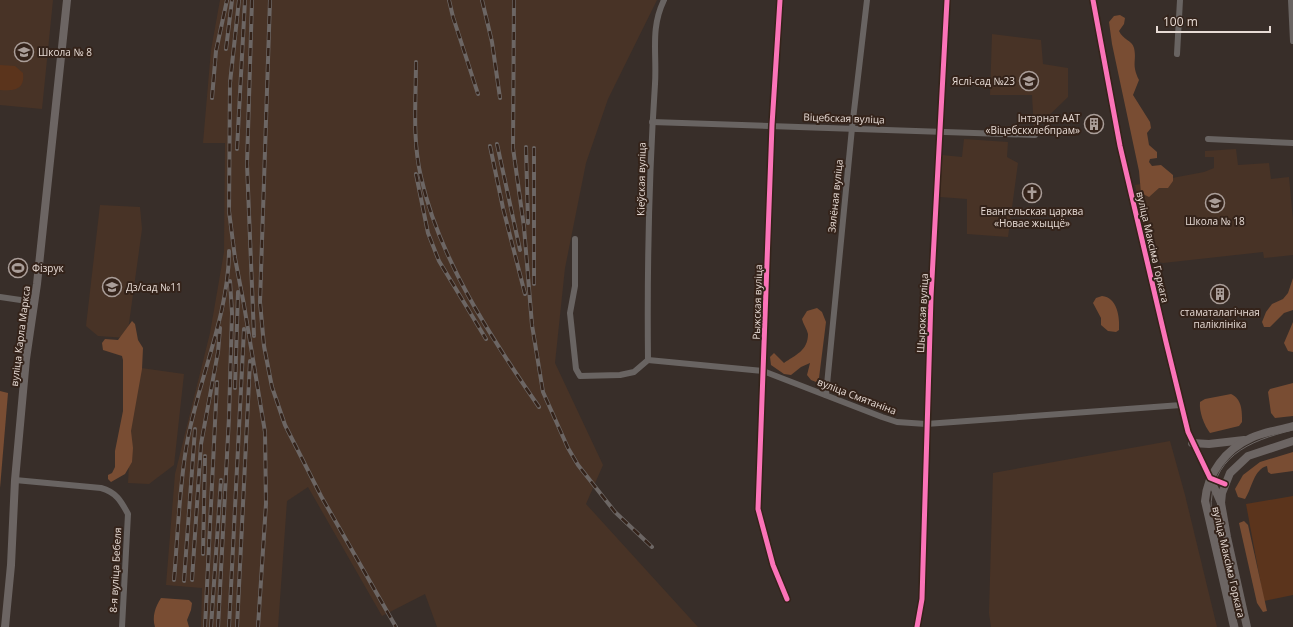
<svg xmlns="http://www.w3.org/2000/svg" width="1293" height="627" font-family="'Open Sans',sans-serif">
  <style>
    .built { fill: #483326 }
    .green { fill: #5b341c }
    .forest { fill: #794d33 }
    .lines { fill: none; stroke-linecap: round; stroke-linejoin: round }
    .street { stroke: #696462; stroke-width: 6 }
    .secondary { stroke: #6c6563; stroke-width: 8 }
    .tram { stroke: #6c6664; stroke-width: 1 }
    .rail-casing { stroke: #6c6664; stroke-width: 4 }
    .rail { stroke: #34231a; stroke-width: 2.5; stroke-dasharray: 8; stroke-linecap: butt }
    .cycleway-casing { stroke: #34231a; stroke-width: 8 }
    .cycleway { stroke: #fb73b8; stroke-width: 5 }
    .labels { text-anchor: middle; stroke-width: 4; stroke-linejoin: round; paint-order: stroke }
    .poi-label { font-size: 10px; fill: #e7dbd5; stroke: #34231a; text-anchor: start }
    .street-label { font-size: 10px; fill: #e7dbd5; stroke: #34231a }
  </style>
  <rect width="100%" height="100%" fill="#382e29"/>
  <g class="built">
    <polygon points="0,0 53,0 42,109 0,105"/>
    <polygon points="220,0 657,0 608,99 586,163 565,268 555,363 603,465 586,504 698,627 437,627 425,594 382,616 308,487 287,501 278,627 201,627 202,588 166,585 175,474 210,333 224,252 225,143 203,143 211,50"/>
    <polygon points="992,34 1041,40 1043,64 1068,68 1068,97 1034,130 1032,95 990,95"/>
    <polygon points="964,139 1008,142 1007,157 1018,163 1008,237 967,234 967,199 940,197 942,155 962,157"/>
    <polygon points="1236,149 1238,165 1269,163 1271,179 1289,177 1293,220 1293,255 1264,258 1263,252 1163,263 1154,261 1150,256 1135,185 1204,172 1214,168 1214,157 1205,157 1205,151"/>
    <polygon points="100,205 140,207 142,229 127,338 98,336 86,326"/>
    <polygon points="134,367 184,374 174,465 149,484 128,483"/>
    <polygon points="1170,441 1185,495 1217,627 991,627 989,613 993,473"/>
  </g>
  <g class="green">
    <path d="M0 65 15 66 23 73C25 90 14 91 0 90Z"/>
    <polygon points="1293,496 1293,595 1264,601 1246,504"/>
  </g>
  <g class="forest">
    <path d="M1120 15 1125 18 1124 24 1119 31C1123 40 1132 40 1134 48 1137 61 1131 64 1139 80L1133 95 1150 122 1151 128 1147 133 1149 145 1157 152V158L1150 159 1149 162 1152 166 1161 165 1173 175V181L1168 188H1159L1149 197 1141 193 1139 171 1112 44 1109 22 1114 16Z"/>
    <polygon points="1293,278 1293,310 1284,313 1270,327 1264,327 1262,322 1266,312 1272,304 1283,299 1288,293"/>
    <path d="M1102 296C1117 297 1120 317 1119 330L1116 332 1108 331 1101 325V318L1093 303 1096 298Z"/>
    <path d="M817 308 822 312 826 322 819 378 816 382 811 380 807 375 810 363 801 367 791 375 784 374 771 365 770 357 774 353 784 363C795 355 808 351 808 334 807 329 803 324 802 319L807 311Z"/>
    <polygon points="132,321 135,324 138,340 143,348 142,369 131,431 133,448 132,462 125,474 111,482 108,479 108,475 112,473 115,467 115,451 123,411 123,360 122,356 103,350 102,343 105,339 118,340"/>
    <polygon points="1293,322 1293,352 1288,351 1284,343"/>
    <polygon points="1293,383 1293,416 1275,418 1271,413 1268,392 1270,389"/>
    <polygon points="0,391 8,393 0,488"/>
    <path d="M1231 394C1242 399 1242 411 1242 422L1239 426 1210 433C1204 425 1199 412 1200 402L1205 399Z"/>
    <path d="M1293 452V471L1271 474 1268 472 1267 466C1254 469 1252 488 1245 499L1238 497 1235 489 1243 475 1260 462Z"/>
    <polygon points="1244,521 1248,525 1267,611 1263,612 1257,603 1239,523"/>
    <path d="M161 598 189 600 192 603 191 610 187 620 189 627H155C152 617 155 607 161 598Z"/>
  </g>
  <g class="lines">
    <g class="street">
      <polyline points="780,0 772,125 758,509 773,565 787,599"/>
      <polyline points="1093,0 1120,146 1166,342 1188,432 1210,478 1225,484"/>
      <polyline points="1291,0 1293,41"/>
      <polyline points="1177,54 1180,0"/>
      <polyline points="652,122 1035,135"/>
      <polyline points="1208,139 1293,143"/>
      <polyline points="575,239 575,286 570,313 576,369 580,376 620,375 634,372 648,360"/>
      <polyline points="0,297 34,302"/>
      <polyline points="648,360 763,371 882,417 897,422 926,424 1181,405"/>
      <path d="M648 360C647 268 649 175 655 84 657 53 650 29 664 0"/>
      <polyline points="826,395 852,128 867,0"/>
      <path d="M15 480 101 488C116 492 121 501 128 514L122 627"/>
      <polyline points="917,627 922,599 931,297 947,0"/>
    </g>
    <g class="secondary">
      <polyline points="1192,443 1209,444 1244,440"/>
      <polyline points="1210,478 1221,503"/>
      <polyline points="5,627 11,565 15,480 26,359 37,284 67,0"/>
      <path d="M1234 627 1205 501C1207 474 1226 449 1251 438 1264 432 1279 430 1293 426"/>
      <polyline points="1247,627 1227,537 1221,503 1222,493 1230,473 1248,456 1293,441"/>
    </g>
    <path class="tram" d="M1238 627 1211 511C1210 457 1248 441 1293 430"/>
    <g class="rail-casing">
      <g id="rail">
        <polyline points="239,0 230,83 229,211 235,258 244,305 265,432 266,504 258,627"/>
        <polyline points="252,0 247,164 254,336"/>
        <polyline points="270,0 260,302 264,346 269,372 272,387 285,425 321,496 396,627"/>
        <polyline points="449,0 453,17 478,94"/>
        <polyline points="482,0 492,42 500,98"/>
        <polyline points="514,0 513,148 524,227 532,325 543,392 568,448 578,465 615,512 652,547"/>
        <polyline points="226,49 232,0"/>
        <path d="M416 62C416 100 412 139 421 177 439 259 492 339 539 407"/>
        <polyline points="212,98 216,51 227,0"/>
        <polyline points="497,144 520,250"/>
        <polyline points="490,146 503,208 525,294"/>
        <polyline points="526,147 528,223"/>
        <polyline points="534,148 534,284"/>
        <polyline points="237,149 245,0"/>
        <polyline points="416,174 428,233 439,261 486,339"/>
        <polyline points="235,388 238,292"/>
        <polyline points="203,554 205,456"/>
        <path d="M174 580C178 534 179 488 187 443 198 381 229 314 229 251"/>
        <polyline points="192,580 201,444 218,352 220,328"/>
        <polyline points="184,581 195,429"/>
        <polyline points="205,627 217,382"/>
        <polyline points="211,627 221,480"/>
        <polyline points="218,627 229,417 232,313 230,281"/>
        <polyline points="229,627 244,329"/>
        <polyline points="237,627 250,361"/>
      </g>
    </g>
    <use href="#rail" class="rail"/>
    <g class="cycleway-casing">
      <g id="cycleway">
        <polyline points="780,0 772,125 758,509 773,565 787,599"/>
        <polyline points="1093,0 1120,146 1166,342 1188,432 1210,478 1225,484"/>
        <polyline points="917,627 922,599 931,297 947,0"/>
      </g>
    </g>
    <use href="#cycleway" class="cycleway"/>
  </g>
  <defs>
    <g id="school-ring" transform="scale(1)"><circle r="9.5" fill="#34231a" stroke="#aa9e99" stroke-width="1.5"/><path d="M0-5L7-2L0 1L-7-2ZM-4 1L0 2.5L4 1V4Q0 6-4 4Z" fill="#aa9e99"/></g>
    <g id="building-ring" transform="scale(1)"><circle r="9.5" fill="#34231a" stroke="#aa9e99" stroke-width="1.5"/><path d="M-4-6H4V6H1V3H-1V6H-4ZM-2.5-4.3h1.7v1.8h-1.7ZM.8-4.3h1.7v1.8H.8ZM-2.5-1h1.7V.8h-1.7ZM.8-1h1.7V.8H.8Z" fill="#aa9e99"/></g>
    <g id="church-ring" transform="scale(1)"><circle r="9.5" fill="#34231a" stroke="#aa9e99" stroke-width="1.5"/><path d="M-1.2-6h2.4v3.5h3.3v2.4h-3.3V6h-2.4V-.1h-3.3v-2.4h3.3Z" fill="#aa9e99"/></g>
    <g id="stadium-ring" transform="scale(1)"><circle r="9.5" fill="#34231a" stroke="#aa9e99" stroke-width="1.5"/><path d="M0-5a6.5 5 0 1 0 0 10a6.5 5 0 1 0 0-10ZM-3.5-1.8h7v3.6h-7Z" fill="#aa9e99"/></g>
  </defs>
  <g fill-rule="evenodd">
    <use href="#school-ring" x="24" y="52"/>
    <use href="#school-ring" x="1029" y="81"/>
    <use href="#building-ring" x="1094" y="124"/>
    <use href="#church-ring" x="1032" y="193"/>
    <use href="#school-ring" x="1215" y="203"/>
    <use href="#stadium-ring" x="18" y="268"/>
    <use href="#school-ring" x="112" y="287"/>
    <use href="#building-ring" x="1220" y="294"/>
  </g>
  <g class="labels">
    <g class="poi-label">
      <text x="38" y="56">Школа № 8</text>
      <text x="1015" y="85" text-anchor="end">Яслі-сад №23</text>
      <text x="1080" y="122" text-anchor="end">Інтэрнат ААТ<tspan x="1080" dy="12">«Віцебскхлебпрам»</tspan></text>
      <text x="1032" y="215" text-anchor="middle">Евангельская царква<tspan x="1032" dy="12">«Новае жыццё»</tspan></text>
      <text x="1215" y="225" text-anchor="middle">Школа № 18</text>
      <text x="32" y="272">Фізрук</text>
      <text x="126" y="291">Дз/сад №11</text>
      <text x="1220" y="316" text-anchor="middle">стаматалагічная<tspan x="1220" dy="12">паліклініка</tspan></text>
    </g>
    <g class="street-label">
      <text transform="translate(844 118) rotate(2)" y="4">Віцебская вуліца</text>
      <text transform="translate(641 179) rotate(-89)" y="4">Кіеўская вуліца</text>
      <text transform="translate(835 196) rotate(-84)" y="4">Зялёная вуліца</text>
      <text transform="translate(1153 247) rotate(77)" y="4">вуліца Максіма Горкага</text>
      <text transform="translate(757 302) rotate(-88)" y="4">Рыжская вуліца</text>
      <text transform="translate(922 313) rotate(-87)" y="4">Шырокая вуліца</text>
      <text transform="translate(20 336) rotate(-83)" y="4">вуліца Карла Маркса</text>
      <text transform="translate(857 396) rotate(21)" y="4">вуліца Смятаніна</text>
      <text transform="translate(1229 562) rotate(77)" y="4">вуліца Максіма Горкага</text>
      <text transform="translate(115 570) rotate(-87)" y="4">8-я вуліца Бебеля</text>
    </g>
  </g>
  <path d="M1157 26v6h113v-6" fill="none" stroke="#e7dbd5" stroke-width="2"/>
  <text x="1163" y="26" font-size="12" fill="#e7dbd5" stroke="#34231a" stroke-width="3" paint-order="stroke">100 m</text>
</svg>
